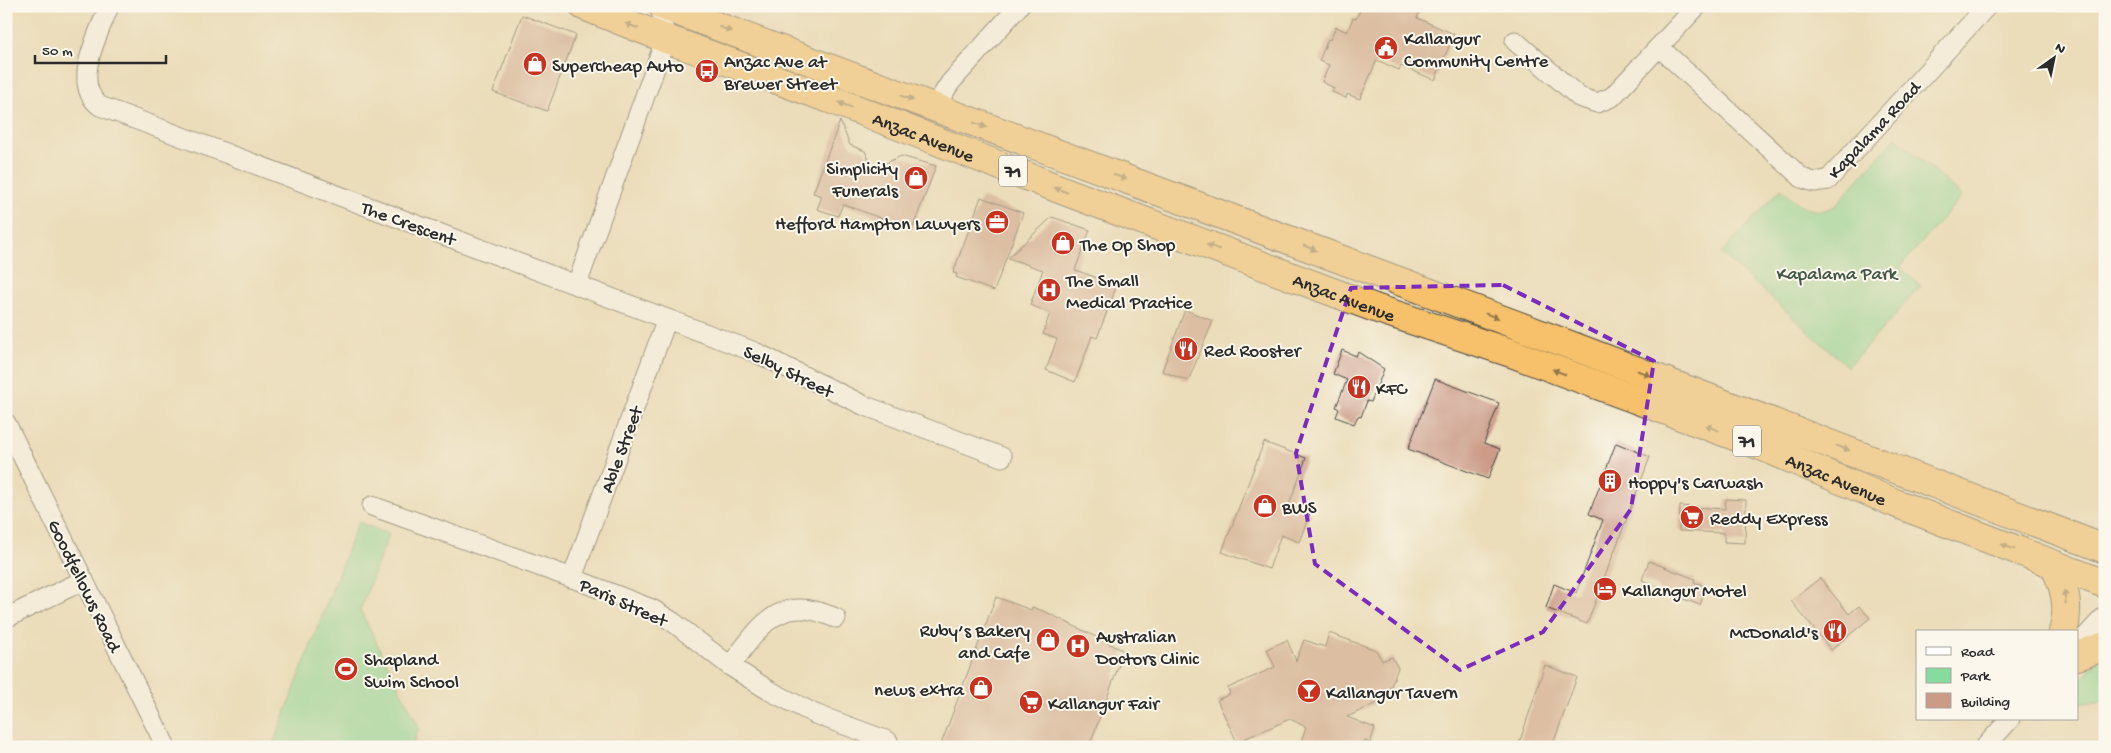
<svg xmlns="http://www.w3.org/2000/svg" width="2111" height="753" font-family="'Gochi Hand',sans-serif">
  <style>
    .green { fill: #86db9e; stroke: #588364 }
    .building { fill: #cb9b88 }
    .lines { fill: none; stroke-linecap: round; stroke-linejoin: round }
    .minor-casing { stroke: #484640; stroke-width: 21 }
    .highway-casing { stroke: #484640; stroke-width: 30 }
    .minor { stroke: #fff; stroke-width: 19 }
    .highway { stroke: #f6c16b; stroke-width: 28 }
    .oneway { fill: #90764b }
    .marked { fill: none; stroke: #7b2cbf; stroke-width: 4; stroke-dasharray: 10 6; stroke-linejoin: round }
    .labels { text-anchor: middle; stroke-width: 4; stroke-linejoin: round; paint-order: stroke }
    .shield { fill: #fbf7ec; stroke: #696865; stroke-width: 1 }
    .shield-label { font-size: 18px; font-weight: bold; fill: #2b2b2b }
    .poi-label { font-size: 19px; fill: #2b2b2b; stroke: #fbf7ec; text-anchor: start }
    .street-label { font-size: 19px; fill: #2b2b2b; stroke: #fbf7ec }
    .park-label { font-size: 19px; fill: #425748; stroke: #fbf7ec }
  </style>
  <rect width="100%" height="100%" fill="#fbf7ec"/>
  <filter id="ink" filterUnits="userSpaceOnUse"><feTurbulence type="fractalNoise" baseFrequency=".02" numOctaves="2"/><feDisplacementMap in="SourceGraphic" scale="10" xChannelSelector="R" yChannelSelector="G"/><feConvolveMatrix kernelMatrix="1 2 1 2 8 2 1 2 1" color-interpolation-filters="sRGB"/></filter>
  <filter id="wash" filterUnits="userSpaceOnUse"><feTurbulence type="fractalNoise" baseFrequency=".0096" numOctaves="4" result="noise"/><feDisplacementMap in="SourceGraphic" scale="20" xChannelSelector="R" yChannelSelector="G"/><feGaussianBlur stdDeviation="1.12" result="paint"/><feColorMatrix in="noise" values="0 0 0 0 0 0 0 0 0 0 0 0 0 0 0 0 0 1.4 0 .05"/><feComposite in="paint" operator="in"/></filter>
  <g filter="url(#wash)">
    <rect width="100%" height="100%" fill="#ebddba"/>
    <g class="green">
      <path d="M1896 137 1962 196 1900 267 1921 286 1848 367 1721 253 1781 189C1797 203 1812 218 1835 206Z"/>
      <polygon points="358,522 389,534 360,610 419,727 412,747 272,747"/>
      <polygon points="2105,658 2105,702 2077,703 2077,683 2099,659"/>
    </g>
    <g id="blocks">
      <g class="building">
        <polygon points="1362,6 1422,6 1417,18 1454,34 1435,80 1401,66 1399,70 1377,60 1360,99 1347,94 1346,98 1332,92 1334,88 1322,82 1329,65 1319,61 1328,39 1330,40 1336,27 1347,32 1353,18 1356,19"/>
        <polygon points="522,15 576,35 547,111 493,92"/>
        <polygon points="840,121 850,145 865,151 873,169 901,156 936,166 912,230 843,204 838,216 817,209 822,196 813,193"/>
        <polygon points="981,197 1023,213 994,291 956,277 957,274 953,273"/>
        <polygon points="1052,217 1090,230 1075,270 1117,285 1097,338 1092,336 1075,382 1046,370 1057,339 1043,334 1050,313 1030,305 1043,270 1008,258"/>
        <polygon points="1185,310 1213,321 1188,381 1162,371"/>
        <polygon points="1342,350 1356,356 1358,352 1384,369 1371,402 1367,401 1361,417 1358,416 1354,424 1336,417 1339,409 1336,407 1347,380 1333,374"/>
        <polygon points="1435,379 1499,403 1484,443 1500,449 1488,479 1408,449"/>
        <polygon points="1264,442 1306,458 1289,505 1310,513 1299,542 1281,535 1269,569 1222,552"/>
        <polygon points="1616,443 1650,457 1587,624 1546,608 1554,584 1576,593 1603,520 1589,514"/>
        <polygon points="1726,499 1746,500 1745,543 1724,542 1724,533 1679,531 1680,506 1725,509"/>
        <polygon points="1649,561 1695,579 1694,582 1704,586 1702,590 1705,591 1700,605 1657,589 1658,587 1642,580"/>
        <polygon points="1820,578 1849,614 1859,606 1870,618 1831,650 1791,601"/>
        <polygon points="996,597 1031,610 1032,607 1046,612 1124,651 1089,747 940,747"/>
        <polygon points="1329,633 1376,650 1382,661 1392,657 1398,668 1386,699 1347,717 1375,728 1370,743 1365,741 1363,747 1299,747 1306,727 1290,719 1237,742 1217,700 1230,694 1228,688 1275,667 1267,649 1287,640 1296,661 1304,640 1325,647"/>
        <polygon points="1545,665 1577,677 1552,747 1518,747"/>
      </g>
    </g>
  </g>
  <g filter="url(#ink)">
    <use href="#blocks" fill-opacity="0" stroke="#484640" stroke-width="1"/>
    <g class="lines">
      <g class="minor-casing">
        <g id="minor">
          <path d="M109 6C99 34 70 83 100 106L755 352 863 405 1002 457"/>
          <polyline points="1515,41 1579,97 1597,103 1612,97 1697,6"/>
          <polyline points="1660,48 1802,178 1814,182 1828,180 1987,6"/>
          <polyline points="934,108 950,83 1019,6"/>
          <polyline points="577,284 662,49 664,38 661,6"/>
          <polyline points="6,423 166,747"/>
          <polyline points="372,506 572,578 652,609 673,622 730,666 770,691 815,714 888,741"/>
          <polyline points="572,578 667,319"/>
          <polyline points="6,618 84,580"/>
          <polyline points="2077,646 2105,616"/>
          <path d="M730 666C749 642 768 607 802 609 814 609 825 614 836 618"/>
          <polyline points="1985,747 2010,719"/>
        </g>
      </g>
      <g class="highway-casing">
        <g id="highway">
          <path id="s1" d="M584 6 664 38 843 104 1067 192 1375 308 1514 354 1761 446 1895 503 2105 584"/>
          <polyline points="663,6 1570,345 2105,549"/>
          <path d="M2054 565C2065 587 2070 607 2063 632"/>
          <polyline points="2077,656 2105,646"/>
        </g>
      </g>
      <use href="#minor" class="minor"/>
      <use href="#highway" class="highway"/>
    </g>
    <defs><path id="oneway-solid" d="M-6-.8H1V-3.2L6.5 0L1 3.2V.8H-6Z" transform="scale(1.25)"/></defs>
    <g class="oneway">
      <use href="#oneway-solid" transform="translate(632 26) rotate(-159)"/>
      <use href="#oneway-solid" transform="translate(725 29) rotate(21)"/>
      <use href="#oneway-solid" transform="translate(907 98) rotate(20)"/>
      <use href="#oneway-solid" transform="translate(845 105) rotate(-159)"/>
      <use href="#oneway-solid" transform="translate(980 125) rotate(20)"/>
      <use href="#oneway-solid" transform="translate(1120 177) rotate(20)"/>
      <use href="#oneway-solid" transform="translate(1061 190) rotate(-158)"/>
      <use href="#oneway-solid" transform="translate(1213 247) rotate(-160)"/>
      <use href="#oneway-solid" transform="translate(1310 248) rotate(21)"/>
      <use href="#oneway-solid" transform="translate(1492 316) rotate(20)"/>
      <use href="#oneway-solid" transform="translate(1559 372) rotate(-159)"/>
      <use href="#oneway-solid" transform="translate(1644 373) rotate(21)"/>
      <use href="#oneway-solid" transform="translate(1712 428) rotate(-160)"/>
      <use href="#oneway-solid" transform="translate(1843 448) rotate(21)"/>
      <use href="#oneway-solid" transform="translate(2008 547) rotate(-159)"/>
      <use href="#oneway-solid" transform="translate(2065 597) rotate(-96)"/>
    </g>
  </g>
  <path d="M0 0H2111V753H0ZM1503 285 1654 361 1631 509 1543 632 1460 670 1315 564 1296 453 1351 288Z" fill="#ebddba" fill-opacity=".55" fill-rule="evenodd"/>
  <path class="marked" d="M1503 285 1654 361 1631 509 1543 632 1460 670 1315 564 1296 453 1351 288Z"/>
  <defs>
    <g id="civic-disc" transform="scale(1.25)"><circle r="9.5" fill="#c8321e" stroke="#fbf7ec"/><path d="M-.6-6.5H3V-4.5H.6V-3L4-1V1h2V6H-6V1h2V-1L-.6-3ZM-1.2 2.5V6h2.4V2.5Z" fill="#fff"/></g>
    <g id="shop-disc" transform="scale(1.25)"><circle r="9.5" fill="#c8321e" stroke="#fbf7ec"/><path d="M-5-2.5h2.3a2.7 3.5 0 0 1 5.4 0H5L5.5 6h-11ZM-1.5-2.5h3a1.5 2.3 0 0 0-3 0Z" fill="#fff"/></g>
    <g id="bus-disc" transform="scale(1.25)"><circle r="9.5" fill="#c8321e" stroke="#fbf7ec"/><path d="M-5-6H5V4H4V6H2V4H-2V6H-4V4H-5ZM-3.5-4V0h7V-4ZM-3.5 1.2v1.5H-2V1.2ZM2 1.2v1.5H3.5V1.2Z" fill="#fff"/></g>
    <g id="office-disc" transform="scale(1.25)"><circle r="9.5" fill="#c8321e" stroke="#fbf7ec"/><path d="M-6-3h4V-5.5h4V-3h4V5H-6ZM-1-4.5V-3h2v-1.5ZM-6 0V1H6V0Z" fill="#fff"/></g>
    <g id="hospital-disc" transform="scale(1.25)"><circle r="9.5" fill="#c8321e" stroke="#fbf7ec"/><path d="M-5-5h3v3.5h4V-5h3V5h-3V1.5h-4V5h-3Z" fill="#fff"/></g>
    <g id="restaurant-disc" transform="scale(1.25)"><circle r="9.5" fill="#c8321e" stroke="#fbf7ec"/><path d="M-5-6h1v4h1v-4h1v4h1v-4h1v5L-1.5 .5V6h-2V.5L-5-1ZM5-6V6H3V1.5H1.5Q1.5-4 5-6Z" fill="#fff"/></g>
    <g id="building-disc" transform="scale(1.25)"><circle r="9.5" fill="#c8321e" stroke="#fbf7ec"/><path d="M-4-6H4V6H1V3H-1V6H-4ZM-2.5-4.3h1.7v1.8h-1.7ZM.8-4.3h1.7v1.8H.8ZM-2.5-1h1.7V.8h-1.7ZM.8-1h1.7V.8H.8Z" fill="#fff"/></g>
    <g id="supermarket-disc" transform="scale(1.25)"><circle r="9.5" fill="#c8321e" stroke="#fbf7ec"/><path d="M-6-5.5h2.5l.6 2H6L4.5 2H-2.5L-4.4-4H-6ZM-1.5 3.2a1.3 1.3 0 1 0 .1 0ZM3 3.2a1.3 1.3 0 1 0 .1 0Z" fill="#fff"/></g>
    <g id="hotel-disc" transform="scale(1.25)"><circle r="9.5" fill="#c8321e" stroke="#fbf7ec"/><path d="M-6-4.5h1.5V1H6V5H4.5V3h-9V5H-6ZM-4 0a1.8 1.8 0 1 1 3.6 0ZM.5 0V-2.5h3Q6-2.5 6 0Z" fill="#fff"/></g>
    <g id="stadium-disc" transform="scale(1.25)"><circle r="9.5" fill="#c8321e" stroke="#fbf7ec"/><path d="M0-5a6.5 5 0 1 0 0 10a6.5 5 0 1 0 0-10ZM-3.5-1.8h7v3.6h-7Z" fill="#fff"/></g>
    <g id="bar-disc" transform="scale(1.25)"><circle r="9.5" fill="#c8321e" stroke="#fbf7ec"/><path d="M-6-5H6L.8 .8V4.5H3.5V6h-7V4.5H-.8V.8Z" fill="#fff"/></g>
  </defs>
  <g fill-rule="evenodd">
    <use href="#civic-disc" x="1386" y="48"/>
    <use href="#shop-disc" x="535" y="64"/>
    <use href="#bus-disc" x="707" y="71"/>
    <use href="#shop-disc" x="916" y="178"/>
    <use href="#office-disc" x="997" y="222"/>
    <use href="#shop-disc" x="1063" y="243"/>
    <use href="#hospital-disc" x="1049" y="290"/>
    <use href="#restaurant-disc" x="1186" y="349"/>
    <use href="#restaurant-disc" x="1359" y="387"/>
    <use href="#building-disc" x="1610" y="481"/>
    <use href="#shop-disc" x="1265" y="506"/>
    <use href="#supermarket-disc" x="1692" y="517"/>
    <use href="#hotel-disc" x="1605" y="589"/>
    <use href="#restaurant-disc" x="1835" y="631"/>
    <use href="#shop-disc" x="1048" y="640"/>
    <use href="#hospital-disc" x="1078" y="646"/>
    <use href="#stadium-disc" x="346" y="669"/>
    <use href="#shop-disc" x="981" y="688"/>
    <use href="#bar-disc" x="1309" y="691"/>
    <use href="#supermarket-disc" x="1031" y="702"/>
  </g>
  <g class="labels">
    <g class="shield">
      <rect x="999" y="155.5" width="28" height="31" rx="4"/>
      <rect x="1733" y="425.5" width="28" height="31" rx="4"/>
    </g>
    <g class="shield-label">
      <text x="1013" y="177">71</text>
      <text x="1747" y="447">71</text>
    </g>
    <g class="poi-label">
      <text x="1404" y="44">Kallangur<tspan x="1404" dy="22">Community Centre</tspan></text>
      <text x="724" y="67">Anzac Ave at<tspan x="724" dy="22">Brewer Street</tspan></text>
      <text x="552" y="71">Supercheap Auto</text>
      <text x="898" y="174" text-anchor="end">Simplicity<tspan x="898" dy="22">Funerals</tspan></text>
      <text x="980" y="229" text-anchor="end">Hefford Hampton Lawyers</text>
      <text x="1080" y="250">The Op Shop</text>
      <text x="1066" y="286">The Small<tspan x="1066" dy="22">Medical Practice</tspan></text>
      <text x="1204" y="356">Red Rooster</text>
      <text x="1376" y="394">KFC</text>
      <text x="1628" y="488">Hoppy's Carwash</text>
      <text x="1282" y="513">BWS</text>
      <text x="1710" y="524">Reddy Express</text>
      <text x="1622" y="596">Kallangur Motel</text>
      <text x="1030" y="636" text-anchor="end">Ruby’s Bakery<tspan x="1030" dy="22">and Cafe</tspan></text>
      <text x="1818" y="638" text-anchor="end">McDonald's</text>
      <text x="1096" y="642">Australian<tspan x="1096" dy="22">Doctors Clinic</tspan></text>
      <text x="364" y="665">Shapland<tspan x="364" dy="22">Swim School</tspan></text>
      <text x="964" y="695" text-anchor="end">news extra</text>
      <text x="1326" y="698">Kallangur Tavern</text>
      <text x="1048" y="709">Kallangur Fair</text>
    </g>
    <g class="street-label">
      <text transform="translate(1873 129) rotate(-47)" y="7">Kapalama Road</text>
      <text dy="7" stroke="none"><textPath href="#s1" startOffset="364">Anzac Avenue</textPath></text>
      <text transform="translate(409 222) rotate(20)" y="7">The Crescent</text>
      <text dy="7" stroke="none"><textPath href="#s1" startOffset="814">Anzac Avenue</textPath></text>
      <text transform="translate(789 370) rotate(26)" y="7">Selby Street</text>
      <text transform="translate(620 449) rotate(-70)" y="7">Able Street</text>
      <text dy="7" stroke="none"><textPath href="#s1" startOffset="1339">Anzac Avenue</textPath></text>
      <text transform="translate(86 585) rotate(64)" y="7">Goodfellows Road</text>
      <text transform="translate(624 601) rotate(24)" y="7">Paris Street</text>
    </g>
    <g class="park-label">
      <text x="1837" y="279">Kapalama Park</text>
    </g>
  </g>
  <rect width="2111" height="753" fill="none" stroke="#fbf7ec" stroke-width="25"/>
  <rect x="1916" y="630" width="162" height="90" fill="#fbf7ec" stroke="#a8a59f"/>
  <rect x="1926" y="647" width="25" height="8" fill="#ffffff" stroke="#a8a59f"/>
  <text x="1961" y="656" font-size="15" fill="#2b2b2b">Road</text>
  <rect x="1926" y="668" width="25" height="15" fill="#86db9e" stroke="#a8a59f"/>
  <text x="1961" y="680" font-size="15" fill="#2b2b2b">Park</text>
  <rect x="1926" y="693" width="25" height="15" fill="#cb9b88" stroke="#a8a59f"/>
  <text x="1961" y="706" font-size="15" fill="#2b2b2b">Building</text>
  <g transform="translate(2054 58) rotate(33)" stroke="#fbf7ec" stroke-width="4" paint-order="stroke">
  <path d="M0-4L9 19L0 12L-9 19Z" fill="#2b2b2b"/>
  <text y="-8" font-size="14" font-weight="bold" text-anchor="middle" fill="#2b2b2b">N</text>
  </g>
  <path d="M35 55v8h131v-8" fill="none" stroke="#2b2b2b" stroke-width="2.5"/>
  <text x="42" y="55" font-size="15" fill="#2b2b2b" stroke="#fbf7ec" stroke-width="4" paint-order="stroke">50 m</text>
</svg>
